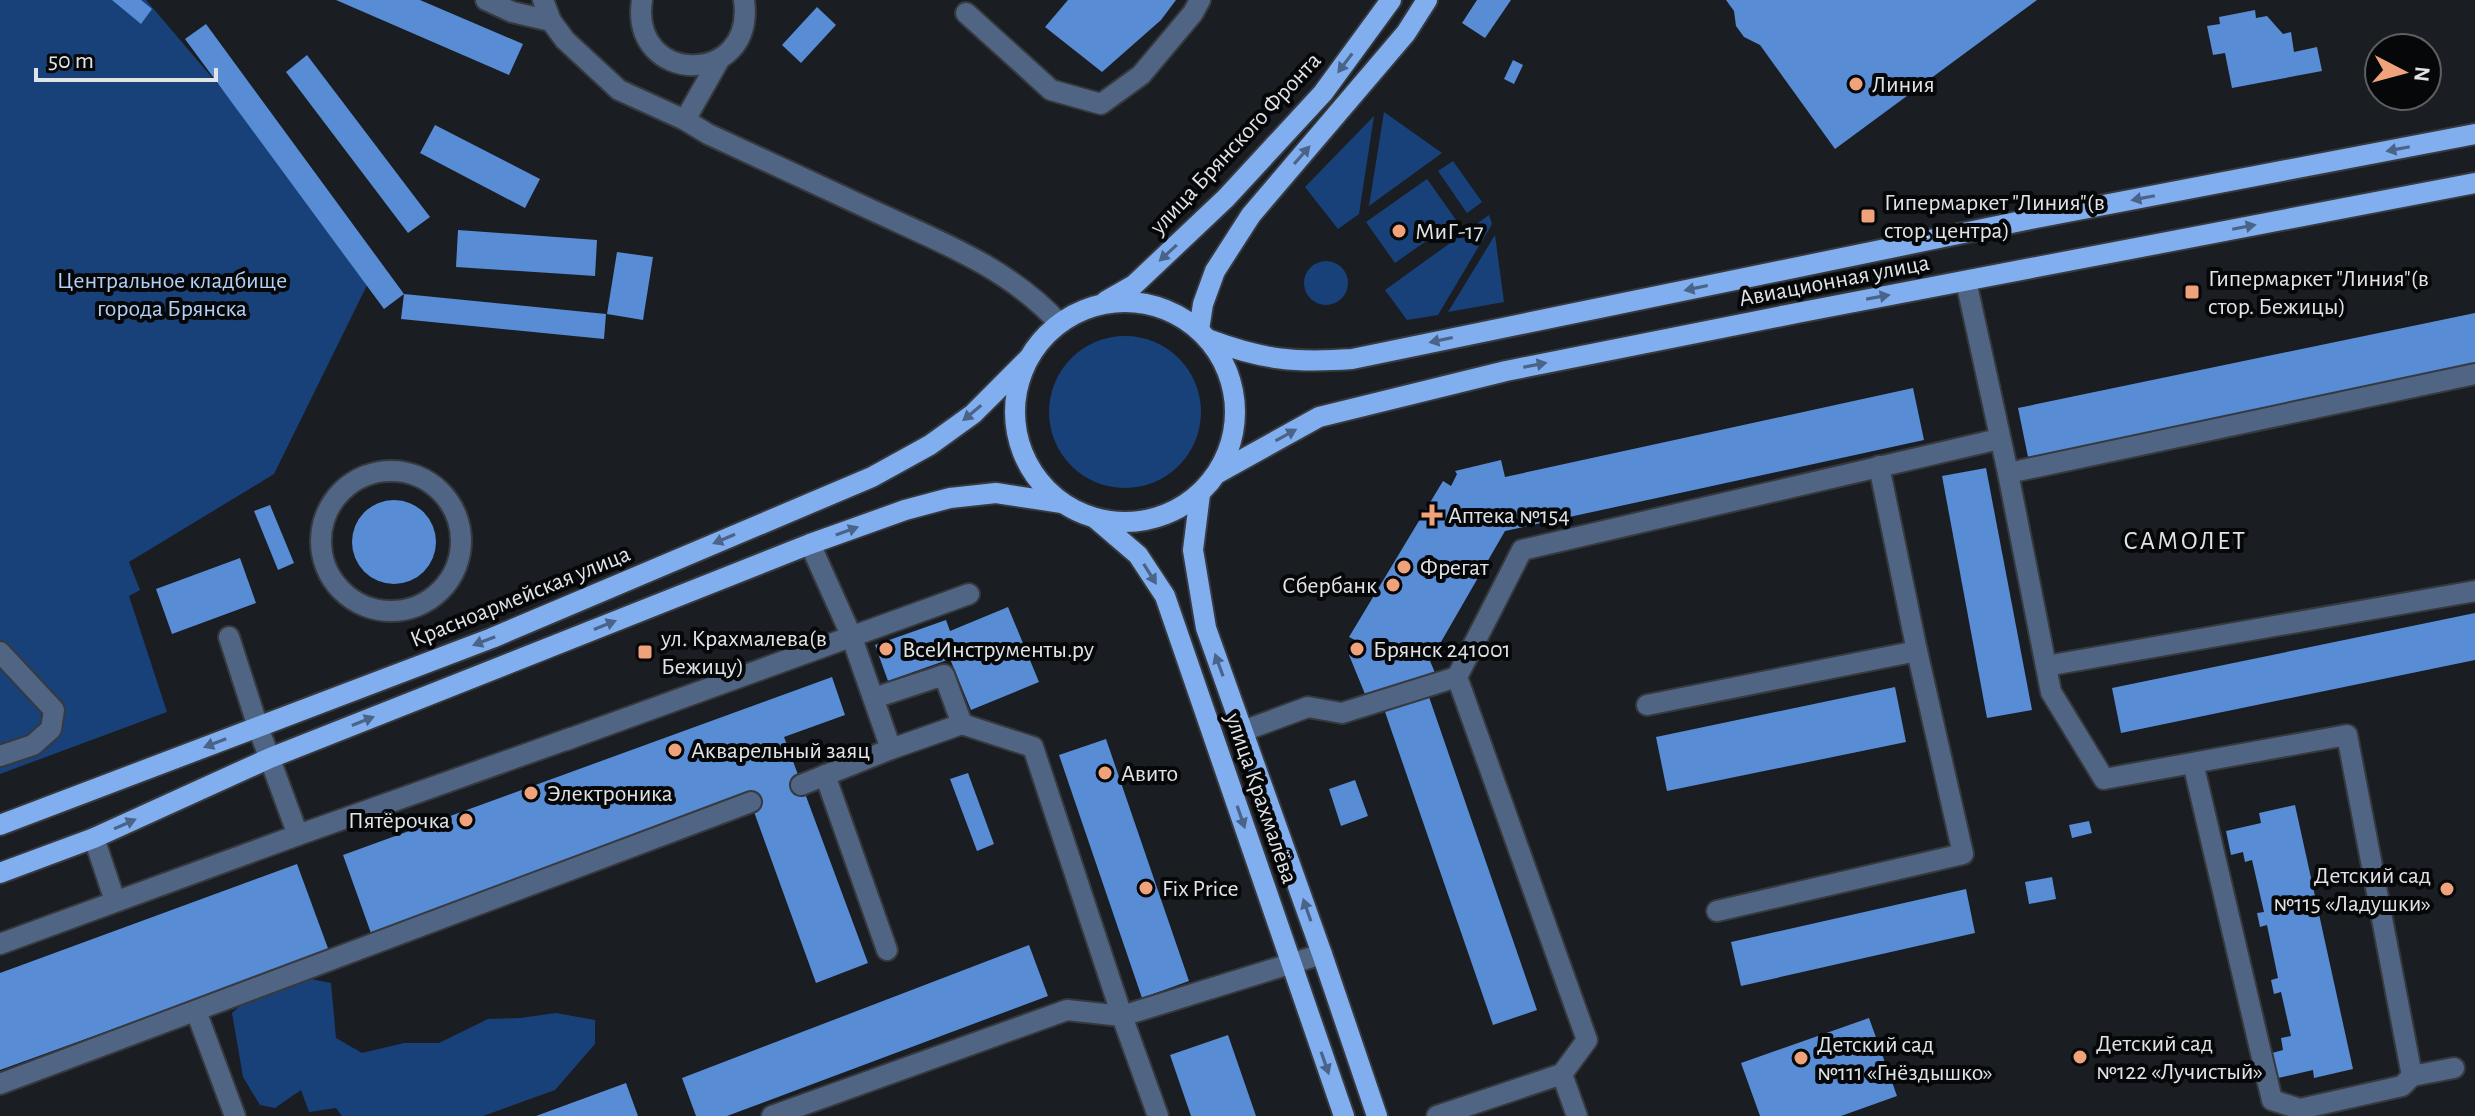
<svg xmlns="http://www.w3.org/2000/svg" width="2475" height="1116" font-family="'Alegreya Sans',sans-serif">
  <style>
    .green { fill: #194179 }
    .building { fill: #588cd5 }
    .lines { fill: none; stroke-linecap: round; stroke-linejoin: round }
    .minor-casing { stroke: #36393e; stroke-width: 24 }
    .major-casing { stroke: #36393e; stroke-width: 24 }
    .minor { stroke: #506584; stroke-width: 20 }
    .major { stroke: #81aeef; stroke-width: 20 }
    .oneway { fill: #4a6388 }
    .poi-dot { fill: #f0a27a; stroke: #060709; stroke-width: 3 }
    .labels { text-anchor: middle; stroke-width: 8; stroke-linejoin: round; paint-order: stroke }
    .poi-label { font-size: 24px; fill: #e1e4e7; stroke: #060709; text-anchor: start }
    .street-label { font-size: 24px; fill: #e1e4e7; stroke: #060709 }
    .park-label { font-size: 24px; fill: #b3cff5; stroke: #060709 }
    .neighbourhood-label { font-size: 26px; letter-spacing: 2px; fill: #e1e4e7; stroke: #060709 }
  </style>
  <rect width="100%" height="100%" fill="#1a1d22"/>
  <g class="green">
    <polygon points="0,0 146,0 375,269 274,474 129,562 140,590 129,596 167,712 0,774"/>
    <polygon points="1384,112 1442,153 1369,206"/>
    <polygon points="1374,116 1359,214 1338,229 1305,187"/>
    <polygon points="1453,161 1482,202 1467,213 1438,171"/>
    <polygon points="1427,179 1456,220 1395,263 1366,222"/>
    <polygon points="1489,215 1492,224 1438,315 1407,320 1385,290"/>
    <polygon points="1495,235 1504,302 1448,312"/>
    <circle cx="1326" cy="283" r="22"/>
    <circle cx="1125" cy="412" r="76"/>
    <path d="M310 979 331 983 336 1038 362 1053 404 1043H439L488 1019 520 1018 556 1013 595 1020V1044L555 1090 483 1116H342L336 1108 309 1112 301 1090 275 1108 260 1105 243 1077 232 1013C254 992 281 982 310 979Z"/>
  </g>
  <g class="building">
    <polygon points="112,0 141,0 152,9 141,24"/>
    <polygon points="336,0 420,0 523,44 509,75"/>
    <polygon points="1068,0 1176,0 1161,20 1102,72 1045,27"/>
    <polygon points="1477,0 1511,0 1485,38 1462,23"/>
    <polygon points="1726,0 2037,0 1835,149 1760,45 1744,37 1736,26 1734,11"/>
    <polygon points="817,7 836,25 801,63 782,45"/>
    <polygon points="2255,10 2256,18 2267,16 2283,34 2291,32 2294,52 2317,47 2322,71 2232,88 2225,53 2213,55 2207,26 2220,24 2219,17"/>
    <polygon points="206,24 404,294 606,314 604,339 401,319 404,294 384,309 185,39"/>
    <polygon points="307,55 430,217 408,233 286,72"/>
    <polygon points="1513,60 1523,65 1514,84 1504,79"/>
    <polygon points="435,125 540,179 525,208 420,153"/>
    <polygon points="458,230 597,240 595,276 456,267"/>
    <polygon points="617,252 653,257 643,320 607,314"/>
    <polygon points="2475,313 2475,365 2028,457 2018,408"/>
    <polygon points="1913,388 1924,440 1505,531 1430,661 1436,675 1367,699 1349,655 1359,642 1349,637 1443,481 1451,486 1457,474 1455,471 1501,460 1505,477"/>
    <polygon points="1986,468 2032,710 1987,718 1942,476"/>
    <circle cx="394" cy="542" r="42"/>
    <polygon points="270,505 294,563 278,570 254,511"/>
    <polygon points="240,558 256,603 172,634 156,589"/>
    <polygon points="1008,607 1039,682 971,710 950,659 888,681 875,645 946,620 950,631"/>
    <polygon points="2475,613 2475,660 2121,733 2112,688"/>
    <polygon points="832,677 845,715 784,737 868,963 816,983 749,798 372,936 343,855"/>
    <polygon points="1895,687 1906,742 1667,791 1656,737"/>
    <polygon points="1428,694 1537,1010 1493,1025 1384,709"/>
    <polygon points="1106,739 1189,981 1142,998 1059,755"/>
    <polygon points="968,773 994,844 977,851 950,779"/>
    <polygon points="1355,780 1368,816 1341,826 1329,789"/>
    <polygon points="2295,805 2353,1069 2314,1078 2313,1070 2278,1078 2272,1053 2283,1050 2281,1038 2291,1036 2281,992 2274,994 2271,980 2278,978 2267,925 2260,927 2257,913 2264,912 2252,860 2245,862 2243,852 2231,855 2226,831 2261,823 2259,813"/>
    <polygon points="2089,821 2092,833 2072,838 2069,825"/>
    <polygon points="297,864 329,951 0,1070 0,973"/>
    <polygon points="2052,877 2056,899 2029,904 2025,882"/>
    <polygon points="1966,889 1975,933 1741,986 1731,942"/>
    <polygon points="1029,945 1048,996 727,1116 696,1116 682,1078"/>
    <polygon points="1869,1018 1897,1096 1841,1116 1760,1116 1741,1063"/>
    <polygon points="1228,1035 1256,1116 1191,1116 1170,1055"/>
    <polygon points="626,1083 638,1116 536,1116"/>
  </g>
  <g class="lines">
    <g class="minor-casing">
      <g id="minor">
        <polyline points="486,0 512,12 551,21"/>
        <path d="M543 0 551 21 565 40 619 90 685 120 708 134C764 160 820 186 876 212 941 242 1010 269 1059 323"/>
        <path d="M642 0C629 86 756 88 744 0"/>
        <polyline points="966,13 1051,90 1101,104 1141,75 1193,13 1200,0"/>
        <polyline points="685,120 719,60"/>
        <polyline points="1966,281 2008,473 2051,692 2104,779 2347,735 2412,1076 2402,1086 2300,1109 2272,1100 2193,763"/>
        <circle cx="391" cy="541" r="70"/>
        <polyline points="2008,473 2475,374"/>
        <polyline points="810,544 851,635 891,749 962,724 944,675 874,698"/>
        <polyline points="229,637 258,727 298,835"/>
        <polyline points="0,652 54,710 51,729 33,745 0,756"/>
        <polyline points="2046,666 2475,591"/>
        <polyline points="1457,677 1522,550 1999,439"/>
        <polyline points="1647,705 1917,651 1879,466"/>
        <polyline points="962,724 1033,747 1122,1016 1158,1116"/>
        <polyline points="1243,731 1308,707 1342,713 1457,677 1587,1040 1562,1074 1577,1116"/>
        <polyline points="566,740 969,594"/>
        <polyline points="825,775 887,950"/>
        <polyline points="801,785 891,749"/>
        <polyline points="94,838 115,901"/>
        <polyline points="1717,911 1963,854 1917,651"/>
        <polyline points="0,944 298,835 571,738"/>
        <polyline points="196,1011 235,1116"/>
        <polyline points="2412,1076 2454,1068"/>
        <polyline points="0,1084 751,802"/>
        <polyline points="772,1116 1067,1010 1122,1016 1322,954"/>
        <polyline points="1437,1116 1562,1074"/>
      </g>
    </g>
    <g class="major-casing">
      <g id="major">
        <polyline points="1106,301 1134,285 1226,198 1323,93 1391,0"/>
        <circle cx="1125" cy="412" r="110"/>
        <polyline points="1199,330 1203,304 1215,271 1251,215 1406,33 1427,0"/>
        <path d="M1210 340C1264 360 1295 363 1352 359L2036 218 2475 134"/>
        <polyline points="1218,473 1319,417 1506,371 1802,312 2475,183"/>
        <polyline points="1200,494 1193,550 1206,628 1322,954 1377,1116"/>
        <polyline points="1096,519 1138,555 1165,596 1344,1116"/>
        <polyline points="0,825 492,638 872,477 930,445 973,414 1028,359"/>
        <polyline points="0,873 94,838 270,758 810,544 905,510 950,498 996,493 1062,503"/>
      </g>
    </g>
    <use href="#minor" class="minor"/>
    <use href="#major" class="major"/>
  </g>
  <defs><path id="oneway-solid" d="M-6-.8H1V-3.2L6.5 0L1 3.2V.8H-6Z" transform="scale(2)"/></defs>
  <g class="oneway">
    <use href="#oneway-solid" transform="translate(1345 63) rotate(127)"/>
    <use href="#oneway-solid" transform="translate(2398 149) rotate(169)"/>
    <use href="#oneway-solid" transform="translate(1302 155) rotate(-49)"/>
    <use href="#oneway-solid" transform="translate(2143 198) rotate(169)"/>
    <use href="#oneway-solid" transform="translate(2244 227) rotate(-11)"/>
    <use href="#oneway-solid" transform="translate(1168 253) rotate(137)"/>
    <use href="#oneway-solid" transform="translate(1696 288) rotate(168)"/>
    <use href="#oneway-solid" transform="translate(1878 297) rotate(-10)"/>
    <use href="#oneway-solid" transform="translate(1441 340) rotate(168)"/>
    <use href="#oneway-solid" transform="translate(1535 365) rotate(-11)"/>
    <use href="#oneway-solid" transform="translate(972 413) rotate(140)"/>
    <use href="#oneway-solid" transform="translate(1286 435) rotate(-29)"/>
    <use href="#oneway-solid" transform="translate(847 531) rotate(-20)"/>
    <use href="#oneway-solid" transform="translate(724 539) rotate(157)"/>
    <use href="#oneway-solid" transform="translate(1150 574) rotate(58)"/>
    <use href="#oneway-solid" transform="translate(605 625) rotate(-22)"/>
    <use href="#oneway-solid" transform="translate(484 641) rotate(159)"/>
    <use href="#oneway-solid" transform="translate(1219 665) rotate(-110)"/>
    <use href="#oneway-solid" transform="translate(363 721) rotate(-22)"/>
    <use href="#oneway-solid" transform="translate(215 743) rotate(159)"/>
    <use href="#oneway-solid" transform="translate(1241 817) rotate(71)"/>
    <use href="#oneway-solid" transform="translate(125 824) rotate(-24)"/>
    <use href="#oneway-solid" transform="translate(1307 910) rotate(-109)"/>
    <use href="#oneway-solid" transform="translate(1325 1063) rotate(71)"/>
  </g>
  <g class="poi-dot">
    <circle cx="1856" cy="84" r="8"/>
    <rect x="1860" y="208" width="16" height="16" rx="4"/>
    <circle cx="1399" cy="231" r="8"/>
    <rect x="2184" y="284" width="16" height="16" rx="4"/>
    <path d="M1428 503h8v8h8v8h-8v8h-8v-8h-8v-8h8z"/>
    <circle cx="1404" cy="567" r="8"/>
    <circle cx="1393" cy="585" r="8"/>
    <circle cx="886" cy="649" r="8"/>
    <circle cx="1357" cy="649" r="8"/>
    <rect x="637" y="644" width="16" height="16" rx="4"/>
    <circle cx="675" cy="750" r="8"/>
    <circle cx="1105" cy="773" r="8"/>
    <circle cx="531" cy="793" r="8"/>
    <circle cx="466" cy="820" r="8"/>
    <circle cx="1146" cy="888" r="8"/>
    <circle cx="2447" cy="889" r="8"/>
    <circle cx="2080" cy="1057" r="8"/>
    <circle cx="1801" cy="1058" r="8"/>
  </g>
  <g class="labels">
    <g class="poi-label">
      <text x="1872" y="92">Линия</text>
      <text x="1884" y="210">Гипермаркет "Линия"(в<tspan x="1884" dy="28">стор. центра)</tspan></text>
      <text x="1415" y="239">МиГ-17</text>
      <text x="2208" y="286">Гипермаркет "Линия"(в<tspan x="2208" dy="28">стор. Бежицы)</tspan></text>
      <text x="1448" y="523">Аптека №154</text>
      <text x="1420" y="575">Фрегат</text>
      <text x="1377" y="593" text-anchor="end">Сбербанк</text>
      <text x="661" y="646">ул. Крахмалева(в<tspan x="661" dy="28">Бежицу)</tspan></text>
      <text x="902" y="657">ВсеИнструменты.ру</text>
      <text x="1373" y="657">Брянск 241001</text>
      <text x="691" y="758">Акварельный заяц</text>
      <text x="1121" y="781">Авито</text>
      <text x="547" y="801">Электроника</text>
      <text x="450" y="828" text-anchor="end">Пятёрочка</text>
      <text x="2431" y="883" text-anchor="end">Детский сад<tspan x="2431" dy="28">№115 «Ладушки»</tspan></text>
      <text x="1162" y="896">Fix Price</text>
      <text x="2096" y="1051">Детский сад<tspan x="2096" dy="28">№122 «Лучистый»</tspan></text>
      <text x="1817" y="1052">Детский сад<tspan x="1817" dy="28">№111 «Гнёздышко»</tspan></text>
    </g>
    <g class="street-label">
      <text transform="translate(1235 143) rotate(-47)" y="8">улица Брянского Фронта</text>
      <text transform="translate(1834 280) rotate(-11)" y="8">Авиационная улица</text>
      <text transform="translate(520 596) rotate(-22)" y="8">Красноармейская улица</text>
      <text transform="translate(1262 798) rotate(71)" y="8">улица Крахмалёва</text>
    </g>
    <g class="park-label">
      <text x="172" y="288">Центральное кладбище<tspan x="172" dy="28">города Брянска</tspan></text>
    </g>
    <g class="neighbourhood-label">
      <text x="2185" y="549">САМОЛЕТ</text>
    </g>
  </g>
  <g transform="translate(2403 72) rotate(96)"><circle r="38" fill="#060709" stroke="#5e5f62" stroke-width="2"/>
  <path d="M0-6L14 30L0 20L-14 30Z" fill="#f0a27a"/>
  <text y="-12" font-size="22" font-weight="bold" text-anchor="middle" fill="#e1e4e7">N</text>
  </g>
  <path d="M36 68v12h180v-12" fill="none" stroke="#e1e4e7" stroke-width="4"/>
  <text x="48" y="68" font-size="24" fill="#e1e4e7" stroke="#060709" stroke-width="6" paint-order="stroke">50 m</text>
</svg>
